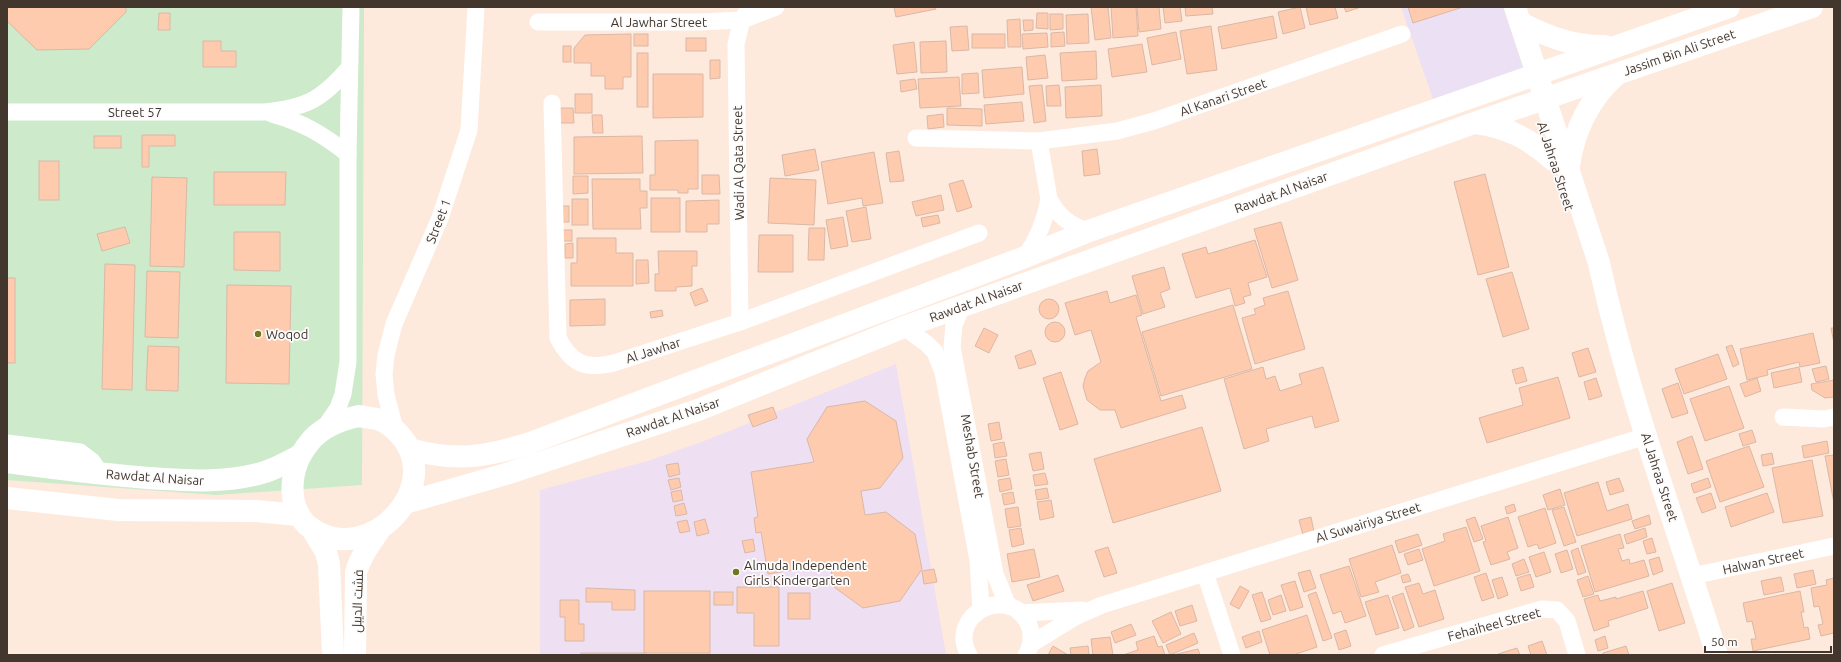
<svg xmlns="http://www.w3.org/2000/svg" width="1841" height="662" font-family="Ubuntu,Cairo,sans-serif">
  <style>
    .commercial { fill: #ece0f4 }
    .education { fill: #eedff2 }
    .green { fill: #cdeaca }
    .building { fill: #fecbaf; stroke: #dab8a6 }
    .lines { fill: none; stroke-linecap: round; stroke-linejoin: round }
    .street { stroke: #fff; stroke-width: 17 }
    .secondary { stroke: #fff; stroke-width: 22 }
    .poi-dot { fill: #72761f; stroke: #fcfcfc; stroke-width: 1.5 }
    .labels { text-anchor: middle; stroke-width: 3.5; stroke-linejoin: round; paint-order: stroke }
    .street-label { font-size: 13px; fill: #43362d; stroke: #fcfcfc }
    .poi-label { font-size: 13px; fill: #43362d; stroke: #fcfcfc; text-anchor: start }
  </style>
  <rect width="100%" height="100%" fill="#feeadd"/>
  <polygon class="commercial" points="1401,7 1503,7 1524,69 1434,102"/>
  <polygon class="education" points="896,364 946,655 540,655 540,490 648,461 704,441"/>
  <polygon class="green" points="7,7 364,7 362,485 216,495 7,480"/>
  <g class="building">
    <polygon points="7,7 126,7 126,12 89,49 37,50 7,21"/>
    <polygon points="894,7 935,7 936,9 896,17"/>
    <polygon points="1091,7 1108,7 1111,38 1095,40"/>
    <polygon points="1111,7 1136,7 1138,36 1113,38"/>
    <polygon points="1137,7 1159,7 1161,29 1139,32"/>
    <polygon points="1163,7 1180,7 1182,21 1165,23"/>
    <polygon points="1185,7 1212,7 1213,14 1186,16"/>
    <polygon points="1300,7 1305,28 1283,34 1278,12"/>
    <polygon points="1306,7 1335,7 1338,18 1310,25"/>
    <polygon points="1344,7 1361,7 1346,12"/>
    <polygon points="1408,7 1463,7 1413,23"/>
    <polygon points="159,13 170,13 170,30 158,30"/>
    <polygon points="1037,13 1048,13 1048,29 1036,28"/>
    <polygon points="1050,14 1063,14 1063,29 1050,30"/>
    <polygon points="1088,14 1089,43 1067,44 1066,15"/>
    <polygon points="1273,16 1277,38 1222,49 1218,27"/>
    <polygon points="1020,19 1021,47 1008,47 1007,20"/>
    <polygon points="1023,20 1033,20 1033,30 1024,31"/>
    <polygon points="967,26 969,50 952,51 950,27"/>
    <polygon points="1211,26 1217,70 1187,74 1180,31"/>
    <polygon points="1064,32 1065,46 1051,47 1051,33"/>
    <polygon points="1176,32 1181,59 1152,65 1147,38"/>
    <polygon points="1047,33 1048,47 1023,49 1022,34"/>
    <polygon points="631,34 631,77 623,77 623,89 605,89 605,76 591,76 591,63 574,63 574,48 585,35"/>
    <rect x="634" y="34" width="14" height="12"/>
    <rect x="972" y="34" width="33" height="14"/>
    <rect x="686" y="38" width="20" height="13"/>
    <polygon points="203,41 221,41 221,51 236,51 236,67 203,67"/>
    <polygon points="946,41 947,72 921,73 920,42"/>
    <polygon points="914,42 917,72 897,74 893,45"/>
    <polygon points="1142,44 1147,72 1112,77 1108,49"/>
    <rect x="563" y="46" width="8" height="16"/>
    <polygon points="1096,51 1097,79 1062,81 1060,53"/>
    <rect x="637" y="53" width="11" height="54"/>
    <polygon points="1045,55 1048,78 1028,80 1026,57"/>
    <polygon points="710,60 720,60 720,78 710,79"/>
    <polygon points="1022,67 1024,94 984,98 982,70"/>
    <polygon points="978,73 979,93 962,94 962,74"/>
    <polygon points="653,74 703,74 703,117 653,118"/>
    <polygon points="959,77 961,106 920,108 918,79"/>
    <polygon points="915,79 917,89 901,92 900,81"/>
    <polygon points="1042,85 1046,121 1034,123 1029,86"/>
    <polygon points="1059,85 1061,106 1047,106 1046,86"/>
    <polygon points="1101,85 1102,116 1066,118 1065,87"/>
    <rect x="575" y="94" width="17" height="19"/>
    <polygon points="1022,102 1024,121 986,124 984,105"/>
    <polygon points="558,108 573,108 574,123 558,123"/>
    <polygon points="947,108 982,109 982,126 947,125"/>
    <polygon points="943,114 944,127 928,129 927,116"/>
    <polygon points="592,115 602,115 603,133 593,133"/>
    <polygon points="142,135 175,135 175,146 149,146 149,167 142,167"/>
    <rect x="94" y="136" width="27" height="12"/>
    <polygon points="642,136 643,173 574,174 574,137"/>
    <polygon points="698,140 698,189 688,189 688,193 678,193 678,190 650,190 650,175 655,175 655,141"/>
    <polygon points="815,149 819,170 785,176 782,155"/>
    <polygon points="1097,149 1100,174 1084,176 1082,151"/>
    <polygon points="899,151 904,181 890,182 886,153"/>
    <polygon points="874,152 883,203 863,206 862,198 828,204 821,162"/>
    <rect x="39" y="161" width="20" height="39"/>
    <polygon points="214,172 286,172 285,205 214,205"/>
    <polygon points="1485,174 1509,267 1478,275 1454,182"/>
    <polygon points="702,175 719,175 720,194 702,194"/>
    <polygon points="573,176 588,176 588,193 573,194"/>
    <polygon points="152,177 187,178 184,267 150,266"/>
    <polygon points="770,178 816,180 814,225 768,223"/>
    <polygon points="592,179 640,179 640,191 647,191 647,208 640,208 641,229 593,229"/>
    <polygon points="963,180 972,207 957,212 949,184"/>
    <polygon points="941,195 944,210 916,216 912,202"/>
    <rect x="651" y="198" width="29" height="34"/>
    <rect x="572" y="199" width="16" height="26"/>
    <polygon points="719,200 719,224 707,224 707,232 686,232 686,201"/>
    <rect x="557" y="206" width="12" height="16"/>
    <polygon points="866,207 871,239 852,242 846,211"/>
    <polygon points="938,215 940,223 923,227 921,218"/>
    <polygon points="843,217 848,246 831,249 826,220"/>
    <polygon points="1281,222 1298,280 1272,288 1254,229"/>
    <polygon points="125,227 130,243 102,251 97,234"/>
    <polygon points="809,228 825,228 824,260 808,260"/>
    <rect x="559" y="230" width="13" height="11"/>
    <polygon points="234,232 280,232 280,271 234,270"/>
    <polygon points="759,235 793,235 793,272 758,272"/>
    <polygon points="577,238 616,238 616,253 633,253 633,286 571,286 571,263 577,263"/>
    <polygon points="1255,240 1267,277 1248,283 1251,295 1243,297 1245,303 1235,306 1230,288 1196,298 1182,254 1206,247 1208,254"/>
    <polygon points="573,243 573,258 565,258 565,244"/>
    <polygon points="658,251 697,251 697,266 692,266 692,286 676,287 676,291 655,291 655,274 659,274"/>
    <polygon points="636,260 648,260 649,283 636,284"/>
    <polygon points="105,264 135,265 132,390 102,389"/>
    <polygon points="1164,267 1170,289 1160,293 1165,307 1143,314 1132,276"/>
    <polygon points="147,271 180,272 178,338 145,337"/>
    <polygon points="1512,272 1529,329 1503,337 1486,279"/>
    <rect x="7" y="278" width="8" height="85"/>
    <polygon points="227,285 291,286 289,384 226,383"/>
    <polygon points="702,288 708,301 695,306 690,293"/>
    <polygon points="1107,291 1110,303 1136,295 1142,315 1136,317 1161,401 1182,395 1186,408 1121,428 1115,410 1100,410 1087,400 1083,386 1085,378 1088,371 1101,362 1091,330 1075,335 1065,303"/>
    <polygon points="1288,291 1305,349 1255,364 1242,318 1256,314 1254,309 1265,305 1263,298"/>
    <circle cx="1049" cy="309" r="10"/>
    <polygon points="605,299 605,325 570,326 570,300"/>
    <polygon points="1233,305 1252,369 1161,396 1142,332"/>
    <polygon points="662,310 663,316 651,318 650,312"/>
    <circle cx="1055" cy="332" r="10"/>
    <polygon points="984,328 998,335 989,353 975,346"/>
    <polygon points="1831,328 1834,328 1834,343"/>
    <polygon points="1813,333 1820,363 1800,367 1799,362 1767,370 1768,375 1747,380 1740,349"/>
    <polygon points="1732,345 1739,364 1733,367 1726,347"/>
    <polygon points="148,346 179,347 178,391 146,390"/>
    <polygon points="1588,348 1596,372 1579,377 1572,353"/>
    <polygon points="1031,350 1036,364 1019,369 1015,356"/>
    <polygon points="1718,354 1727,379 1684,394 1675,369"/>
    <polygon points="1826,366 1829,379 1816,382 1812,369"/>
    <polygon points="1263,367 1266,379 1275,376 1280,391 1302,384 1299,374 1323,367 1339,421 1315,428 1312,416 1266,429 1269,441 1244,449 1224,379"/>
    <polygon points="1523,367 1527,381 1516,384 1512,370"/>
    <polygon points="1799,367 1802,382 1774,388 1771,373"/>
    <polygon points="1061,372 1078,424 1060,430 1043,378"/>
    <polygon points="1558,377 1570,418 1487,443 1479,418 1523,405 1519,388"/>
    <polygon points="1596,378 1602,396 1589,400 1584,382"/>
    <polygon points="1757,378 1761,391 1745,397 1740,384"/>
    <polygon points="1834,380 1834,397 1825,398 1812,390 1811,384"/>
    <polygon points="1678,383 1688,413 1672,418 1662,389"/>
    <polygon points="1729,386 1744,428 1705,441 1690,399"/>
    <polygon points="865,401 896,421 903,458 880,488 861,491 865,515 886,512 915,534 922,569 900,601 863,608 834,587 830,564 768,574 761,532 756,533 754,518 758,517 751,472 814,462 807,439 827,407"/>
    <polygon points="773,407 777,418 753,427 748,415"/>
    <polygon points="999,422 1002,439 991,441 988,424"/>
    <polygon points="1202,427 1221,491 1113,523 1094,459"/>
    <polygon points="1752,430 1756,442 1743,446 1739,434"/>
    <polygon points="1692,436 1703,469 1688,474 1677,442"/>
    <polygon points="1827,441 1829,453 1804,458 1802,446"/>
    <polygon points="1004,442 1007,456 995,458 993,444"/>
    <polygon points="1749,446 1764,487 1720,502 1706,461"/>
    <polygon points="1041,452 1044,469 1033,471 1029,454"/>
    <polygon points="1772,453 1774,464 1763,466 1761,455"/>
    <polygon points="1834,455 1834,503 1825,456"/>
    <polygon points="1006,459 1009,475 998,477 995,461"/>
    <polygon points="1812,460 1823,516 1783,523 1772,468"/>
    <polygon points="678,463 680,474 669,477 666,465"/>
    <polygon points="1045,473 1048,484 1035,486 1033,475"/>
    <polygon points="679,478 681,487 671,490 668,480"/>
    <polygon points="1010,478 1012,489 1000,492 998,480"/>
    <polygon points="1619,478 1624,491 1610,495 1606,482"/>
    <polygon points="1708,478 1711,487 1694,493 1691,484"/>
    <polygon points="1598,482 1607,511 1628,504 1632,519 1577,536 1564,493"/>
    <polygon points="1047,488 1049,498 1037,500 1035,490"/>
    <polygon points="1560,489 1565,505 1548,510 1543,495"/>
    <polygon points="681,490 683,500 673,502 671,492"/>
    <polygon points="1013,492 1015,503 1004,505 1002,494"/>
    <polygon points="1711,493 1716,508 1702,513 1696,498"/>
    <polygon points="1767,493 1774,512 1731,527 1725,507"/>
    <polygon points="1051,500 1054,517 1040,520 1037,502"/>
    <polygon points="684,503 687,514 676,516 674,506"/>
    <polygon points="1514,504 1516,511 1507,514 1505,507"/>
    <polygon points="1018,507 1021,526 1008,528 1005,509"/>
    <polygon points="1564,507 1576,542 1564,546 1552,510"/>
    <polygon points="1545,508 1556,543 1539,549 1537,544 1528,547 1518,517"/>
    <polygon points="1649,515 1651,524 1635,529 1632,521"/>
    <polygon points="1311,517 1314,532 1303,535 1299,520"/>
    <polygon points="1475,517 1483,539 1474,542 1466,520"/>
    <polygon points="1508,517 1518,548 1507,552 1510,559 1491,565 1483,542 1486,541 1481,526"/>
    <polygon points="705,519 709,533 697,536 694,522"/>
    <polygon points="687,520 690,531 680,533 677,522"/>
    <polygon points="1466,527 1480,571 1434,586 1422,549 1445,541 1443,534"/>
    <polygon points="1021,528 1024,544 1012,547 1009,530"/>
    <polygon points="1645,528 1647,537 1627,544 1624,535"/>
    <polygon points="1418,534 1422,545 1399,553 1395,541"/>
    <polygon points="1620,534 1624,548 1618,549 1622,561 1629,559 1630,564 1644,560 1649,576 1595,592 1581,546"/>
    <polygon points="1652,538 1656,552 1647,554 1643,541"/>
    <polygon points="753,539 755,551 745,553 742,541"/>
    <polygon points="1392,545 1401,573 1375,582 1379,592 1361,597 1349,559"/>
    <polygon points="1108,547 1117,573 1104,577 1095,551"/>
    <polygon points="1578,548 1586,572 1578,575 1571,551"/>
    <polygon points="1034,549 1040,577 1012,582 1007,554"/>
    <polygon points="1419,549 1423,560 1408,565 1404,554"/>
    <polygon points="1567,550 1573,569 1561,573 1555,554"/>
    <polygon points="1544,552 1551,572 1536,577 1529,557"/>
    <polygon points="1659,557 1663,571 1653,575 1649,560"/>
    <polygon points="1524,559 1529,572 1516,576 1512,564"/>
    <polygon points="1349,566 1366,616 1345,623 1341,611 1333,614 1320,575"/>
    <polygon points="934,569 937,582 924,584 922,571"/>
    <polygon points="1310,570 1316,588 1304,592 1298,573"/>
    <polygon points="1813,570 1816,584 1797,588 1794,574"/>
    <polygon points="1486,573 1494,597 1482,601 1474,577"/>
    <polygon points="1408,574 1411,581 1403,583 1401,576"/>
    <polygon points="1530,574 1534,587 1521,591 1517,578"/>
    <polygon points="1058,575 1064,591 1033,601 1027,585"/>
    <polygon points="1588,576 1594,594 1583,597 1577,580"/>
    <polygon points="1502,577 1508,595 1498,599 1492,580"/>
    <polygon points="1781,577 1784,591 1764,595 1761,581"/>
    <polygon points="1834,578 1834,633 1821,636 1818,625 1823,624 1819,606 1814,607 1811,588 1827,585 1826,580"/>
    <polygon points="1295,581 1303,607 1290,611 1281,585"/>
    <polygon points="1419,583 1423,594 1435,590 1444,619 1419,627 1405,587"/>
    <polygon points="1672,583 1685,623 1659,631 1647,591"/>
    <polygon points="1240,586 1249,591 1239,609 1230,604"/>
    <polygon points="737,587 779,587 779,646 754,646 754,613 737,613"/>
    <polygon points="586,588 635,590 635,610 612,610 612,602 586,602"/>
    <rect x="644" y="591" width="66" height="62"/>
    <polygon points="1643,591 1648,608 1608,621 1609,626 1594,631 1584,599 1598,595 1600,601 1616,597 1616,599"/>
    <polygon points="1800,591 1804,612 1801,612 1803,622 1804,628 1808,627 1810,639 1753,651 1751,639 1756,639 1752,621 1747,622 1743,603"/>
    <rect x="714" y="592" width="19" height="13"/>
    <polygon points="1262,592 1271,619 1261,622 1252,595"/>
    <polygon points="1316,592 1332,638 1323,641 1308,595"/>
    <rect x="788" y="593" width="22" height="26"/>
    <polygon points="1403,593 1414,627 1404,631 1392,597"/>
    <polygon points="1281,595 1286,611 1273,615 1268,600"/>
    <polygon points="1388,595 1399,628 1376,635 1365,602"/>
    <polygon points="560,600 579,600 579,624 584,624 584,641 565,641 565,617 560,617"/>
    <polygon points="1192,605 1197,621 1180,626 1175,611"/>
    <polygon points="1171,612 1181,634 1163,643 1152,621"/>
    <polygon points="1307,615 1317,647 1293,655 1270,655 1262,630"/>
    <polygon points="1131,624 1136,635 1115,643 1111,632"/>
    <polygon points="1346,630 1351,646 1339,650 1334,634"/>
    <polygon points="1259,631 1262,642 1246,648 1242,637"/>
    <polygon points="1194,633 1198,643 1170,655 1166,645"/>
    <polygon points="1154,636 1158,647 1162,646 1165,655 1123,655 1138,650 1136,642"/>
    <polygon points="1605,636 1608,648 1598,651 1595,640"/>
    <polygon points="1110,637 1113,655 1093,655 1091,639"/>
    <polygon points="1542,641 1547,655 1531,655 1528,646"/>
    <polygon points="1053,646 1068,655 1048,655"/>
    <polygon points="1088,646 1089,655 1071,655 1070,648"/>
    <polygon points="1626,646 1629,655 1603,655 1603,653"/>
    <polygon points="1517,648 1520,655 1499,655 1498,654"/>
    <polygon points="1198,649 1200,655 1173,655"/>
    <rect x="581" y="653" width="65" height="2"/>
  </g>
  <g class="lines">
    <g class="street">
      <polyline points="538,22 700,22 742,20 776,7"/>
      <path d="M552 103 558 338C572 364 585 370 614 363L740 322 979 233"/>
      <path d="M7 112H264C306 108 321 100 349 68"/>
      <path d="M272 114C304 123 322 134 348 154"/>
      <polyline points="916,138 1039,141 1117,131 1154,121 1402,34"/>
      <path d="M1039 141 1049 199C1058 216 1070 226 1089 231"/>
      <path d="M1025 257C1038 239 1045 221 1049 199"/>
      <polyline points="962,306 954,325 952,347 992,558 995,574 1008,606"/>
      <polyline points="740,322 736,44 742,20 750,7"/>
      <polyline points="904,327 927,344 935,352 943,372 978,560 981,609"/>
      <polyline points="1783,417 1824,419 1834,417"/>
      <polyline points="395,429 386,395 384,374 386,355 394,324 440,218 469,130 476,7"/>
      <polyline points="323,430 338,408 343,394 348,362 348,154 351,7"/>
      <polyline points="7,443 80,452 92,461 100,473"/>
      <polyline points="1205,573 1232,655"/>
      <polyline points="1692,576 1834,546"/>
      <polyline points="1020,613 1082,610"/>
      <polyline points="1031,644 1075,617 1102,605 1646,436"/>
      <path d="M969 655C945 613 1014 581 1030 628 1032 637 1031 647 1026 655"/>
      <polyline points="1383,655 1542,609 1557,610 1567,621 1577,655"/>
    </g>
    <g class="secondary">
      <path d="M1515 7 1599 263C1628 396 1676 525 1717 655"/>
      <path d="M1521 23C1548 37 1575 47 1605 46"/>
      <path d="M1476 123C1507 127 1530 139 1553 160"/>
      <path d="M1569 166C1574 130 1588 101 1615 76"/>
      <path d="M359 416C364 417 371 418 377 419 385 421 394 428 399 434 447 485 370 568 312 529 284 509 289 467 309 443 321 427 340 420 359 416Z"/>
      <path d="M410 449C454 462 487 457 530 443L1025 257 1089 231 1729 7"/>
      <path d="M7 462C59 469 112 476 164 479 195 481 227 482 258 474 272 471 286 463 299 456"/>
      <polyline points="7,498 118,510 256,511 298,515"/>
      <polyline points="405,503 506,474 698,410 904,327 1474,123 1812,7"/>
      <polyline points="312,529 326,552 329,564 333,655"/>
      <path d="M355 655 356 573C360 556 371 543 380 529"/>
    </g>
  </g>
  <g class="poi-dot">
    <circle cx="258" cy="334" r="4"/>
    <circle cx="736" cy="572" r="4"/>
  </g>
  <g class="labels">
    <g class="street-label">
      <text x="659" y="27">Al Jawhar Street</text>
      <text transform="translate(1679 52) rotate(-19)" y="5">Jassim Bin Ali Street</text>
      <text transform="translate(1223 97) rotate(-19)" y="5">Al Kanari Street</text>
      <text x="135" y="117">Street 57</text>
      <text transform="translate(738 163) rotate(-91)" y="5">Wadi Al Qata Street</text>
      <text transform="translate(1556 166) rotate(72)" y="5">Al Jahraa Street</text>
      <text transform="translate(1281 192) rotate(-20)" y="5">Rawdat Al Naisar</text>
      <text transform="translate(438 221) rotate(-69)" y="5">Street 1</text>
      <text transform="translate(976 301) rotate(-20)" y="5">Rawdat Al Naisar</text>
      <text transform="translate(653 350) rotate(-18)" y="5">Al Jawhar</text>
      <text transform="translate(673 417) rotate(-19)" y="5">Rawdat Al Naisar</text>
      <text transform="translate(973 456) rotate(80)" y="5">Meshab Street</text>
      <text transform="translate(155 477) rotate(4)" y="5">Rawdat Al Naisar</text>
      <text transform="translate(1660 477) rotate(72)" y="5">Al Jahraa Street</text>
      <text transform="translate(1368 522) rotate(-17)" y="5">Al Suwairiya Street</text>
      <text transform="translate(1763 561) rotate(-12)" y="5">Halwan Street</text>
      <text transform="translate(357 601) rotate(-88)" y="5">فشت الديبل</text>
      <text transform="translate(1494 624) rotate(-15)" y="5">Fehaiheel Street</text>
    </g>
    <g class="poi-label">
      <text x="266" y="339">Woqod</text>
      <text x="744" y="570">Almuda Independent<tspan x="744" dy="15">Girls Kindergarten</tspan></text>
    </g>
  </g>
  <rect width="1841" height="662" fill="none" stroke="#43362d" stroke-width="16"/>
  <path d="M1705 646v6h126v-6" fill="none" stroke="#43362d" stroke-width="2"/>
  <text x="1711" y="646" font-size="12" fill="#43362d" stroke="#fcfcfc" stroke-width="3" paint-order="stroke">50 m</text>
</svg>
